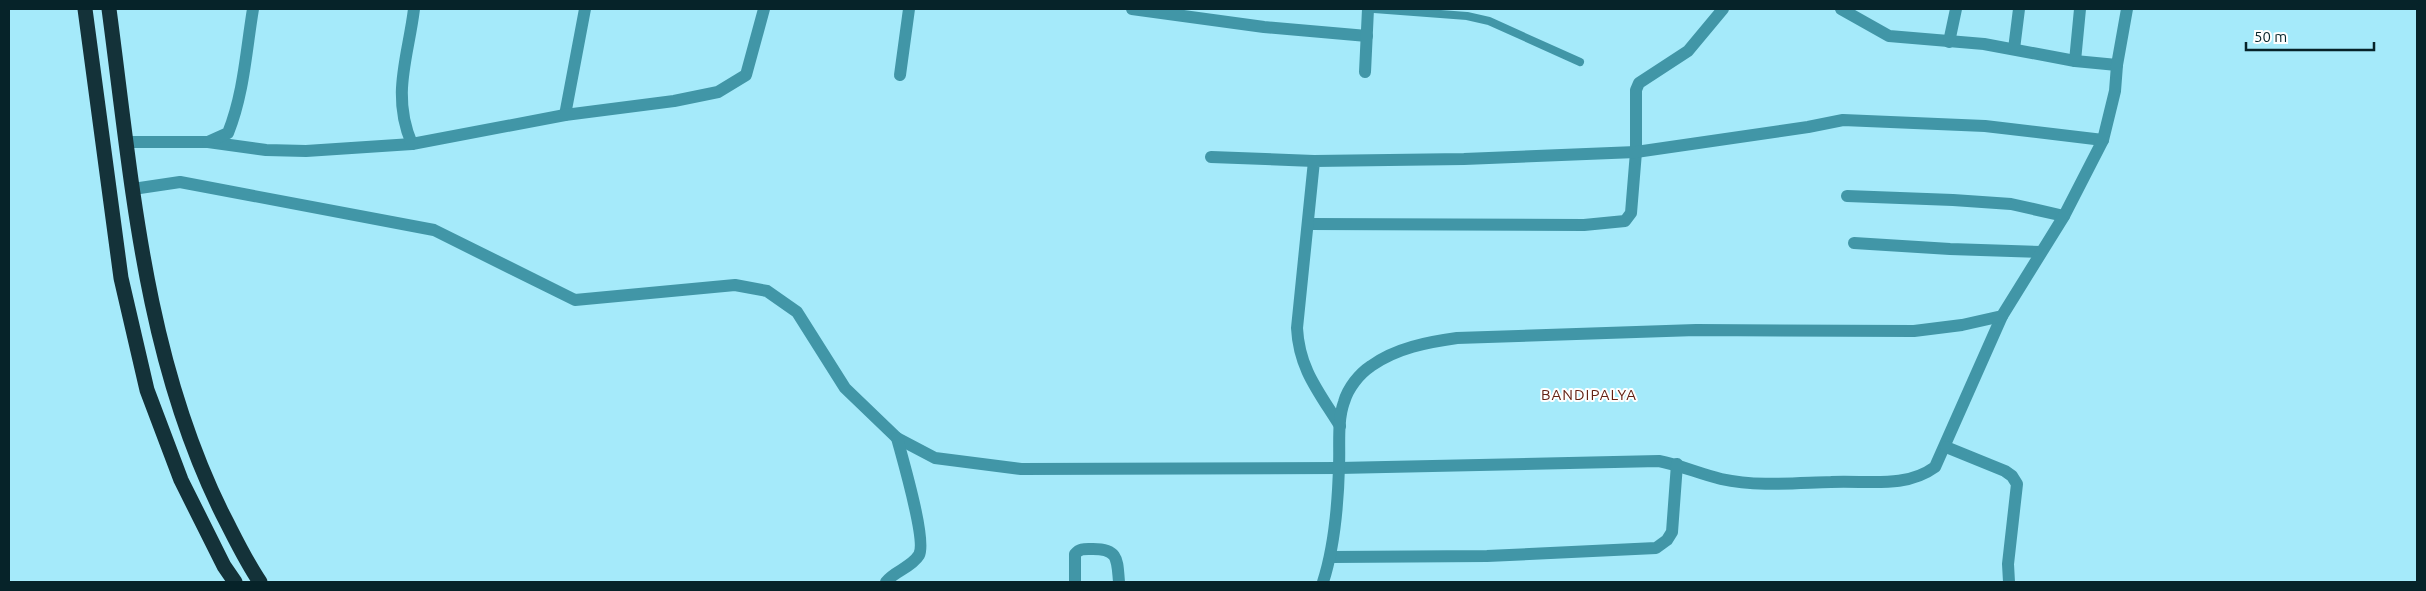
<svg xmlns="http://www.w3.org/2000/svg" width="2426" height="591" font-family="Ubuntu,sans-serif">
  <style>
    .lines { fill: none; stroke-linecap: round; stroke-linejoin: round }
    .lane { stroke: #4196a7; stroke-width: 8 }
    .street { stroke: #4196a7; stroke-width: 12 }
    .highway { stroke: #143239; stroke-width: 15 }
    .labels { text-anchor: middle; stroke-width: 4; stroke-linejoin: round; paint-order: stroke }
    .quarter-label { font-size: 15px; letter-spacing: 1px; fill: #632113; stroke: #fefefe }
  </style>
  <rect width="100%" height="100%" fill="#a5eafa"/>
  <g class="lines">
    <polyline class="lane" points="1374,9 1467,16 1489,21 1580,62"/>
    <g class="street">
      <polyline points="1132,9 1264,27 1367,36"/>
      <polyline points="1841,9 1889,36 1984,44 2075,61 2117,65"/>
      <polyline points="1949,42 1956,9"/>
      <polyline points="2014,49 2019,9"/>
      <polyline points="2075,61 2080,9"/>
      <polyline points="1365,72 1368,9"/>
      <polyline points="900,75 909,9"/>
      <polyline points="565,115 585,9"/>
      <polyline points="127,142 208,142 266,150 306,151 412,144 565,115 674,101 718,92 746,75 764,9"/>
      <path d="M208 142 228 133C244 93 246 51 253 9"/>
      <path d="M412 144C391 95 408 58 414 9"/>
      <polyline points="1211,157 1314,161"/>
      <path d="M133 189 180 182 434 230 575 300 735 285 767 291 797 312 845 388 897 438 935 458 1021 469 1339 468 1659 461C1680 465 1700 474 1721 479 1758 487 1795 483 1831 482 1867 480 1905 489 1935 467L2002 316"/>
      <polyline points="1847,196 1953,200 2011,204 2064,216"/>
      <polyline points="1309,224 1584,225 1625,221 1631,213 1636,152 1636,90 1639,83 1688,51 1723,9"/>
      <polyline points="1854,243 1950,249 2041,252"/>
      <path d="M1340 426C1319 392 1299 369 1297 328L1314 161 1464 159 1636 152 1808 127 1843 120 1985 126 2103 140"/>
      <polyline points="1946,447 2005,471 2012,476 2017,484 2008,564 2009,582"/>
      <polyline points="1331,557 1487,556 1656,548 1667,540 1672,532 1677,464"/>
      <path d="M886 582C894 571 911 568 919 555 927 541 902 457 897 438"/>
      <path d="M1075 582V554C1080 548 1085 549 1093 549 1119 549 1117 560 1119 582"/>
      <path d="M1323 582C1335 545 1338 505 1339 466 1340 446 1337 421 1344 402 1348 388 1359 374 1371 366 1396 348 1428 342 1457 338L1696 330 1914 331 1962 325 2002 316 2064 216 2103 140 2115 91 2117 65 2127 9"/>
    </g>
    <g class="highway">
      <polyline points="85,9 121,278 147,390 181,480 224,566 235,582"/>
      <path d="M109 9C132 181 144 355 222 513 234 536 245 560 260 582"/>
    </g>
  </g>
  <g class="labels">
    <g class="quarter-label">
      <text x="1589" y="400">BANDIPALYA</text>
    </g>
  </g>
  <rect width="2426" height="591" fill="none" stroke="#062329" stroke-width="20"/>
  <path d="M2246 42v8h128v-8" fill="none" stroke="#062329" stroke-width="2.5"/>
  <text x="2254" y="42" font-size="15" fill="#062329" stroke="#fefefe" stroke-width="4" paint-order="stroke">50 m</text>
</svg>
